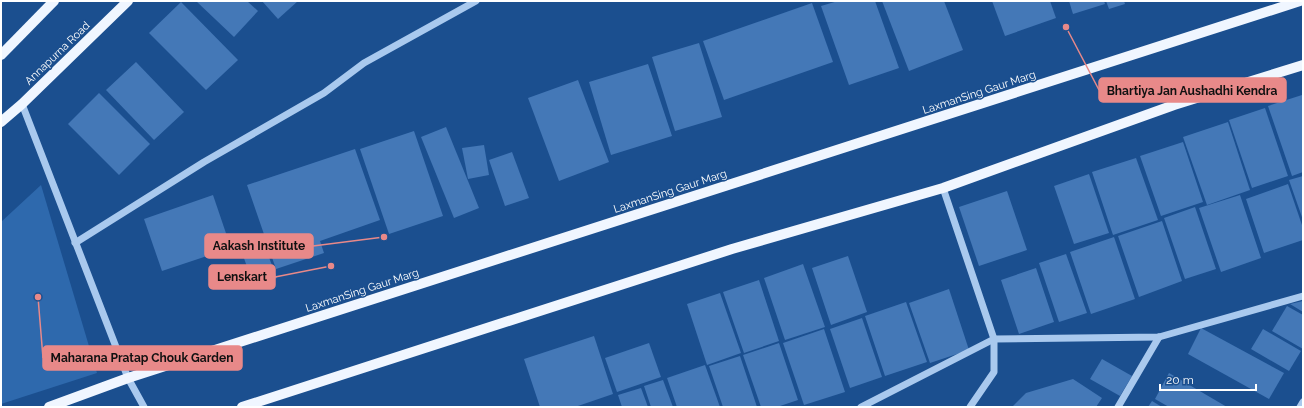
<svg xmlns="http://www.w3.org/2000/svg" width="1304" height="408" font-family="Raleway,sans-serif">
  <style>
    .green { fill: #2e69ad }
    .building { fill: #4478b7 }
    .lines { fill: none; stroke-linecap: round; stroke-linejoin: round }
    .minor { stroke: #a9c9ee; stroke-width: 7 }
    .major { stroke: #f0f6ff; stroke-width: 10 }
    .labels { text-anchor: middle; stroke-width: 3; stroke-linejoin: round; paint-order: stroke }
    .street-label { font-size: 11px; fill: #fff; stroke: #1b4f8f }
    .leader { fill: none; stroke: #e88989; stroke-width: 1.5 }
    .callout-dot { fill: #e88989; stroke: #1b4f8f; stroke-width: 1.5 }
    .callout { fill: #e88989; stroke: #e88989; stroke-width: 1.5 }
    .callout-label { font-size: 12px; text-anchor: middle; font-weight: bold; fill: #111 }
  </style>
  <rect width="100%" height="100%" fill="#1b4f8f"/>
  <polygon class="green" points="41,185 97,373 1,404 1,222"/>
  <g class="building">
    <polygon points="196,1 247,1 258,11 234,37"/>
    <polygon points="262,1 298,1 278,19"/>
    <polygon points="838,1 875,1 899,68 849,85 821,6"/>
    <polygon points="882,1 944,1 963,50 909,71"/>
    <polygon points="992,1 1050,1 1056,18 1005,36"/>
    <polygon points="1069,1 1104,1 1105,4 1073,14"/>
    <polygon points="1106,1 1124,1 1125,4 1109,9"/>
    <polygon points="181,2 238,60 206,90 149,33"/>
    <polygon points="812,3 833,62 724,100 703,41"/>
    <polygon points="699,43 722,117 675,131 652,57"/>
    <polygon points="136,62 184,112 154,140 106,90"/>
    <polygon points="648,64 672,136 611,155 589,82"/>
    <polygon points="578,80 609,162 559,181 528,98"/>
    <polygon points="99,93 150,144 119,175 68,124"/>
    <polygon points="1302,95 1303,99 1303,172 1292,176 1268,106"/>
    <polygon points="1265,108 1288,176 1252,188 1229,120"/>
    <polygon points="1228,122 1250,190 1207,205 1183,137"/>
    <polygon points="446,127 479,208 454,218 421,137"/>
    <polygon points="414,131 443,216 389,234 360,149"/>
    <polygon points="1183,142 1203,202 1161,216 1140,156"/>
    <polygon points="484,145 489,175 468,179 462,148"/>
    <polygon points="355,149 380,220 320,241 324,253 276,269 247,185"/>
    <polygon points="512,152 529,198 505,206 489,160"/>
    <polygon points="1136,158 1158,220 1113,235 1092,172"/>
    <polygon points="1089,174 1109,233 1074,244 1054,186"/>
    <polygon points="1303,176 1303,220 1289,180"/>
    <polygon points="1288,184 1303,228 1303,240 1264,253 1246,199"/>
    <polygon points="1007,191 1027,250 979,266 959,207"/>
    <polygon points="213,195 231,248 162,271 144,219"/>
    <polygon points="1240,195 1261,258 1221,272 1199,208"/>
    <polygon points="1195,207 1216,269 1185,279 1164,218"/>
    <polygon points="1162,221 1182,281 1139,297 1118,236"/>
    <polygon points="1114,237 1135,299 1091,314 1070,252"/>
    <polygon points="263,242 277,278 254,286 241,250"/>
    <polygon points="1066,254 1087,313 1059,322 1039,263"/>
    <polygon points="848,256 867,312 831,325 812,268"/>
    <polygon points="803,264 825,327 785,340 764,278"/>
    <polygon points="1036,268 1054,322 1019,334 1001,280"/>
    <polygon points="759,280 779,341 744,353 723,292"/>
    <polygon points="949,289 969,350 930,363 909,303"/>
    <polygon points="720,293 741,353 707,365 687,304"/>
    <polygon points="1303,301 1303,312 1290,304"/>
    <polygon points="906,302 927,362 885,376 865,316"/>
    <polygon points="1287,306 1303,315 1303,349 1272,331"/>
    <polygon points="862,318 882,377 850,388 830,329"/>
    <polygon points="1201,328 1284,373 1269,399 1188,354"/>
    <polygon points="824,329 845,392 804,405 783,343"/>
    <polygon points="1263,329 1301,351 1289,371 1251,349"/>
    <polygon points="594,336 613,394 575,407 540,407 524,359"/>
    <polygon points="649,343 661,377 617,392 605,358"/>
    <polygon points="779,343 798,400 777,407 761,407 743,355"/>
    <polygon points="740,356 757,407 723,407 709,366"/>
    <polygon points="1102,359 1132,376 1120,396 1090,379"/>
    <polygon points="705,365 720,407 677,407 667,378"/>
    <polygon points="1169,373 1227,407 1169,407 1155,399"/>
    <polygon points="1073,379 1102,398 1096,407 1012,407 1026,393"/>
    <polygon points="663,380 673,407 651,407 644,386"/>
    <polygon points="641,388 648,407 622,407 618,395"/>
    <polygon points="1152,401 1162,407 1148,407"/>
  </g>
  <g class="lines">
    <g class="minor">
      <polyline points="22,104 128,378 144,407"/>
      <polyline points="943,188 994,339 994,372 970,407"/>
      <polyline points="75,243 204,162 324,93 364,63 476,1"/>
      <polyline points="861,407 994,339 1159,337 1303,296"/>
      <polyline points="1118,407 1159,337"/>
      <polyline points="1300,407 1303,402"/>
    </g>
    <g class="major">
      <polyline points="1,55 54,1"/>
      <polyline points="1,122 22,104 128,1"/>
      <polyline points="49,407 128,378 1300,1"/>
      <polyline points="242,407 732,249 943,188 1174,105 1303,65"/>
    </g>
  </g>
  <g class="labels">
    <g class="street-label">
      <text transform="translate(57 53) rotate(-44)" y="4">Annapurna Road</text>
      <text transform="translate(979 92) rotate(-18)" y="4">LaxmanSing Gaur Marg</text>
      <text transform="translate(670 191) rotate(-18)" y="4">LaxmanSing Gaur Marg</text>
      <text transform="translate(362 290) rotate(-18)" y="4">LaxmanSing Gaur Marg</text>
    </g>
  </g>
  <path class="leader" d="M1066 27L1099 90M384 237L313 246M331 266L275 277M38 297L43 358"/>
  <g class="callout-dot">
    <circle cx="1066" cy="27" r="4"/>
    <circle cx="384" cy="237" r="4"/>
    <circle cx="331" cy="266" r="4"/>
    <circle cx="38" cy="297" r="4"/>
  </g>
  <g class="callout">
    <rect x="1099" y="78" width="187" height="24" rx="4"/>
    <rect x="205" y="234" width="108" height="24" rx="4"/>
    <rect x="209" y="265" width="66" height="24" rx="4"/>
    <rect x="43" y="346" width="199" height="24" rx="4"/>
  </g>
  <g class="callout-label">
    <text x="1192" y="95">Bhartiya Jan Aushadhi Kendra</text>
    <text x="259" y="250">Aakash Institute</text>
    <text x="242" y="281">Lenskart</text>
    <text x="142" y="362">Maharana Pratap Chouk Garden</text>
  </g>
  <rect width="1304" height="408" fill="none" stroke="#ffffff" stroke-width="4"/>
  <path d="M1160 384v6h96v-6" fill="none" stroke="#ffffff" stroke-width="2"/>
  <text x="1166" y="384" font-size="12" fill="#ffffff" stroke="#1b4f8f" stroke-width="3" paint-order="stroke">20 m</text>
</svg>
